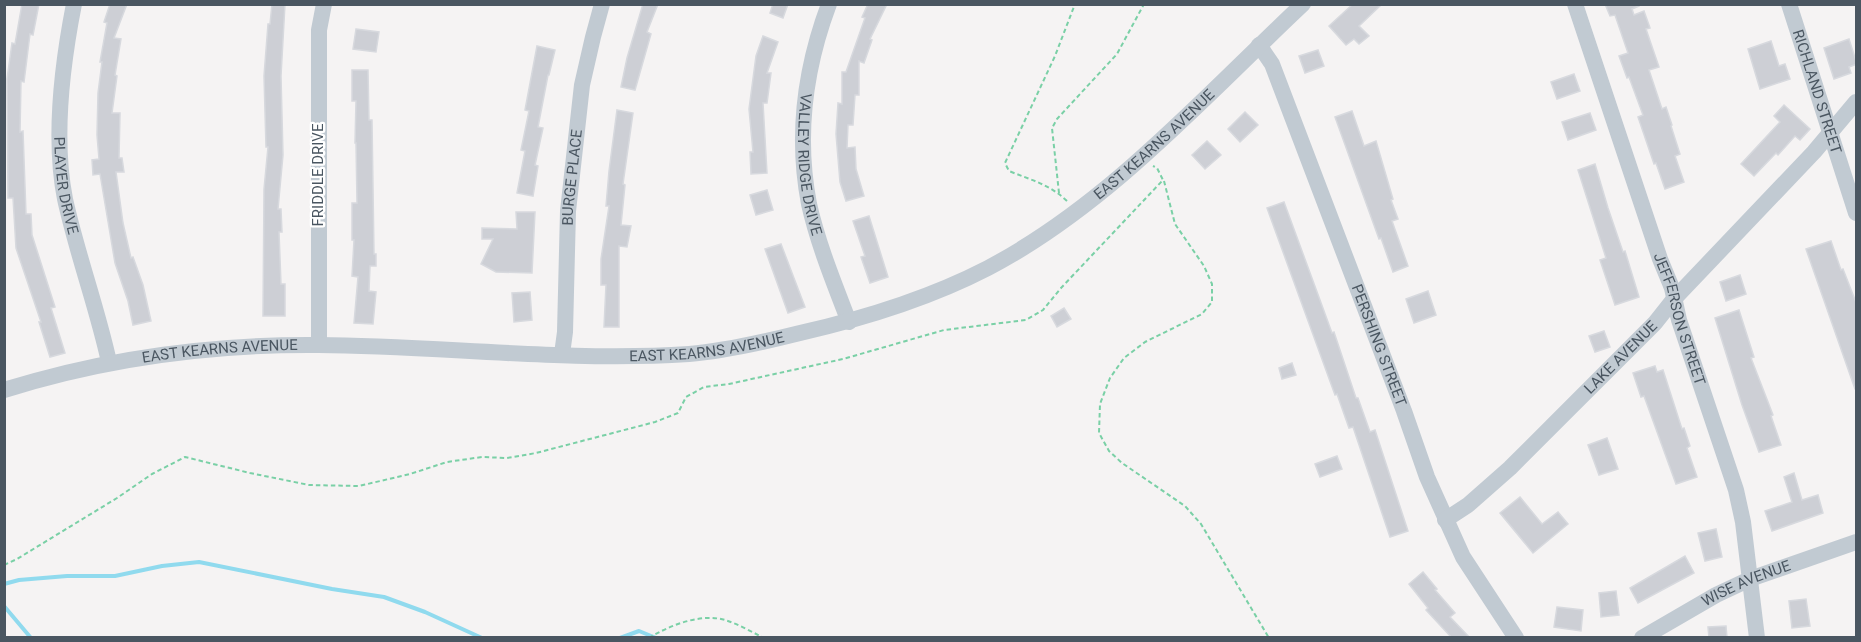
<svg xmlns="http://www.w3.org/2000/svg" width="1861" height="642" font-family="Roboto,sans-serif">
  <style>
    .lines { fill: none; stroke-linecap: round; stroke-linejoin: round }
    .stream { stroke: #90daee; stroke-width: 4 }
    .building { fill: #cdcfd5; stroke: #d7d9de; stroke-width: 1.5 }
    .path { stroke: #7ad0a6; stroke-width: 2; stroke-dasharray: 4.5 3; stroke-linecap: butt }
    .minor { stroke: #c1cad2; stroke-width: 16 }
    .labels { text-anchor: middle; stroke-width: 4.5; stroke-linejoin: round; paint-order: stroke }
    .street-label { font-size: 15px; fill: #4a5661; stroke: #fff }
  </style>
  <rect width="100%" height="100%" fill="#f5f3f3"/>
  <g class="lines">
    <g class="stream">
      <polyline points="4,584 19,580 67,576 115,576 162,566 199,562 332,589 384,597 425,612 482,638"/>
      <polyline points="4,606 31,638"/>
      <polyline points="620,638 639,631 656,638"/>
    </g>
  </g>
  <g class="building">
    <polygon points="22,4 39,4 33,35 30,34 24,82 21,81 20,132 23,131 26,214 31,214 32,235 55,307 51,308 65,353 50,357 39,322 41,322 16,248 13,198 8,198 7,79 12,43 15,44"/>
    <polygon points="110,4 127,4 114,38 121,39 115,75 117,76 112,113 120,113 119,158 122,158 124,172 116,172 123,223 131,258 133,257 143,285 151,321 133,325 128,301 115,263 100,174 93,175 92,160 99,159 97,135 98,93 102,62 100,62 107,23 104,22"/>
    <polygon points="272,4 285,4 281,76 283,155 278,209 281,209 282,232 279,232 281,284 285,284 285,316 263,316 264,189 268,147 266,147 264,76 268,24 270,24"/>
    <polygon points="643,4 658,4 647,32 651,34 635,90 621,87 627,58"/>
    <polygon points="773,4 788,4 783,18 770,13"/>
    <polygon points="868,4 887,4 870,39 872,40 864,63 859,61 859,95 855,95 853,125 848,125 847,148 855,147 856,169 864,196 846,201 840,182 836,134 838,103 842,104 842,72 846,72 865,18 862,17"/>
    <polygon points="1353,4 1382,4 1359,26 1369,36 1359,44 1354,39 1346,45 1329,26"/>
    <polygon points="1605,4 1638,4 1639,6 1632,9 1634,15 1644,11 1650,28 1646,29 1659,67 1649,70 1662,109 1666,107 1672,125 1671,126 1680,154 1675,156 1684,182 1665,189 1656,163 1654,164 1638,117 1643,115 1629,77 1627,78 1619,56 1628,53 1615,15 1610,16"/>
    <polygon points="356,29 379,32 376,52 353,49"/>
    <polygon points="763,36 778,42 767,73 771,73 767,103 763,103 767,173 751,174 750,152 753,152 749,109 756,56"/>
    <polygon points="1849,39 1857,64 1849,67 1851,73 1834,79 1824,48"/>
    <polygon points="1771,41 1779,66 1785,64 1790,79 1760,89 1748,49"/>
    <polygon points="537,46 555,50 549,75 548,75 538,127 543,128 535,165 538,166 533,196 517,193 525,151 521,150 529,111 525,110"/>
    <polygon points="1318,50 1324,66 1305,73 1299,56"/>
    <polygon points="352,70 368,70 369,120 372,120 374,254 376,254 376,266 370,266 369,291 376,292 373,324 354,323 358,277 352,276 354,240 352,240 352,203 357,203 356,143 355,143 356,101 352,101"/>
    <polygon points="1574,74 1580,91 1557,99 1551,82"/>
    <polygon points="1784,105 1810,129 1800,140 1795,136 1778,155 1776,153 1754,176 1741,164 1780,122 1774,116"/>
    <polygon points="617,110 633,113 623,184 625,185 621,225 631,226 627,247 619,246 619,327 604,327 606,285 601,285 601,259 609,206 606,206 609,171"/>
    <polygon points="1352,111 1364,146 1376,141 1393,199 1391,200 1398,219 1392,221 1408,266 1393,272 1381,238 1379,239 1335,117"/>
    <polygon points="1245,112 1258,125 1240,142 1228,129"/>
    <polygon points="1590,113 1596,130 1568,140 1562,122"/>
    <polygon points="1207,141 1221,155 1205,169 1192,155"/>
    <polygon points="1595,164 1608,208 1623,252 1625,251 1639,297 1615,305 1600,260 1606,258 1578,170"/>
    <polygon points="767,190 773,210 756,215 750,195"/>
    <polygon points="1284,202 1320,300 1332,333 1334,332 1356,398 1358,398 1370,432 1375,430 1408,531 1390,537 1353,427 1349,428 1337,394 1335,395 1267,208"/>
    <polygon points="516,212 535,212 532,273 496,272 481,264 493,239 482,239 482,228 517,229"/>
    <polygon points="869,216 888,277 870,283 861,257 865,256 853,221"/>
    <polygon points="1831,241 1841,270 1843,269 1857,305 1857,389 1855,389 1806,249"/>
    <polygon points="781,244 805,307 788,313 765,249"/>
    <polygon points="1740,275 1746,294 1726,301 1720,282"/>
    <polygon points="1428,291 1436,315 1414,323 1406,299"/>
    <polygon points="530,292 532,320 514,322 512,293"/>
    <polygon points="1064,308 1071,319 1057,327 1051,316"/>
    <polygon points="1739,310 1754,357 1751,358 1773,415 1771,416 1781,445 1759,452 1742,405 1715,318"/>
    <polygon points="1604,331 1610,347 1595,352 1589,336"/>
    <polygon points="1292,363 1296,375 1282,379 1279,368"/>
    <polygon points="1655,366 1657,372 1663,370 1682,429 1684,428 1690,446 1687,448 1697,477 1676,484 1644,396 1641,397 1633,373"/>
    <polygon points="1607,438 1618,469 1599,475 1588,445"/>
    <polygon points="1337,456 1342,469 1320,477 1315,464"/>
    <polygon points="1794,473 1802,500 1818,495 1823,513 1772,531 1765,511 1792,502 1784,477"/>
    <polygon points="1520,497 1542,524 1558,512 1568,524 1533,553 1500,513"/>
    <polygon points="1716,529 1722,557 1705,561 1698,533"/>
    <polygon points="1685,556 1694,573 1638,603 1630,588"/>
    <polygon points="1423,572 1437,589 1435,590 1455,613 1450,617 1470,638 1452,638 1426,610 1428,608 1409,584"/>
    <polygon points="1616,591 1619,615 1601,617 1599,593"/>
    <polygon points="1806,599 1810,626 1792,628 1789,601"/>
    <polygon points="1557,607 1583,610 1581,631 1554,627"/>
    <polygon points="1726,626 1727,638 1709,638 1708,627"/>
  </g>
  <g class="lines">
    <g class="path">
      <polyline points="1164,181 1175,224 1204,266 1212,284 1212,302 1202,314 1145,342 1124,358 1110,378 1100,404 1099,433 1109,451 1122,463 1185,506 1201,524 1269,638"/>
      <polyline points="1059,193 1052,128 1057,119 1117,54 1144,4"/>
      <path d="M1067 201C1049 184 1031 180 1009 171L1005 163 1055 56 1075 4"/>
      <polyline points="4,565 17,559 117,498 152,474 185,457 250,473 309,485 359,486 410,474 447,462 482,457 507,458 536,453 655,422 678,413 686,397 704,387 729,384 843,359 944,330 1026,320 1043,310 1061,288 1163,180 1157,168 1153,166"/>
      <path d="M649 638C670 625 701 613 725 620 738 624 752 632 764 638"/>
    </g>
    <g class="minor">
      <path id="s1" d="M74 4C62 65 53 138 65 199 77 254 97 307 109 362"/>
      <path id="s2" d="M829 4C805 68 796 136 809 204 818 244 834 283 849 322"/>
      <path id="s3" d="M1575 4 1660 259 1672 288 1679 320 1736 490 1743 522 1757 638"/>
      <path id="s4" d="M1789 4 1856 213"/>
      <path id="s5" d="M1259 45 1272 64 1404 411 1427 477 1463 557 1516 638"/>
      <polyline points="319,345 319,30 324,4"/>
      <path id="s6" d="M562 354 565 332 568 211 582 85 593 37 602 4"/>
      <path id="s7" d="M4 390C106 358 213 344 319 345 442 346 566 362 689 354 726 351 764 342 800 333 866 318 928 299 988 268 1108 205 1204 97 1303 4"/>
      <path id="s8" d="M1445 520 1468 505 1510 468 1655 323 1674 299 1814 152 1856 102"/>
      <path id="s9" d="M1642 638 1716 595 1750 579 1856 542"/>
    </g>
  </g>
  <g class="labels">
    <g class="street-label">
      <text dy="5" stroke="none"><textPath href="#s4" startOffset="92">RICHLAND STREET</textPath></text>
      <text dy="5" stroke="none"><textPath href="#s7" startOffset="1210">EAST KEARNS AVENUE</textPath></text>
      <text dy="5" stroke="none"><textPath href="#s2" startOffset="164">VALLEY RIDGE DRIVE</textPath></text>
      <text transform="translate(318 175) rotate(-90)" y="5">FRIDDLE DRIVE</text>
      <text dy="5" stroke="none"><textPath href="#s6" startOffset="177">BURGE PLACE</textPath></text>
      <text dy="5" stroke="none"><textPath href="#s1" startOffset="183">PLAYER DRIVE</textPath></text>
      <text dy="5" stroke="none"><textPath href="#s3" startOffset="332">JEFFERSON STREET</textPath></text>
      <text dy="5" stroke="none"><textPath href="#s7" startOffset="708">EAST KEARNS AVENUE</textPath></text>
      <text dy="5" stroke="none"><textPath href="#s5" startOffset="324">PERSHING STREET</textPath></text>
      <text dy="5" stroke="none"><textPath href="#s7" startOffset="220">EAST KEARNS AVENUE</textPath></text>
      <text dy="5" stroke="none"><textPath href="#s8" startOffset="240">LAKE AVENUE</textPath></text>
      <text dy="5" stroke="none"><textPath href="#s9" startOffset="118">WISE AVENUE</textPath></text>
    </g>
  </g>
  <rect width="1861" height="642" fill="none" stroke="#4a5661" stroke-width="12"/>
</svg>
